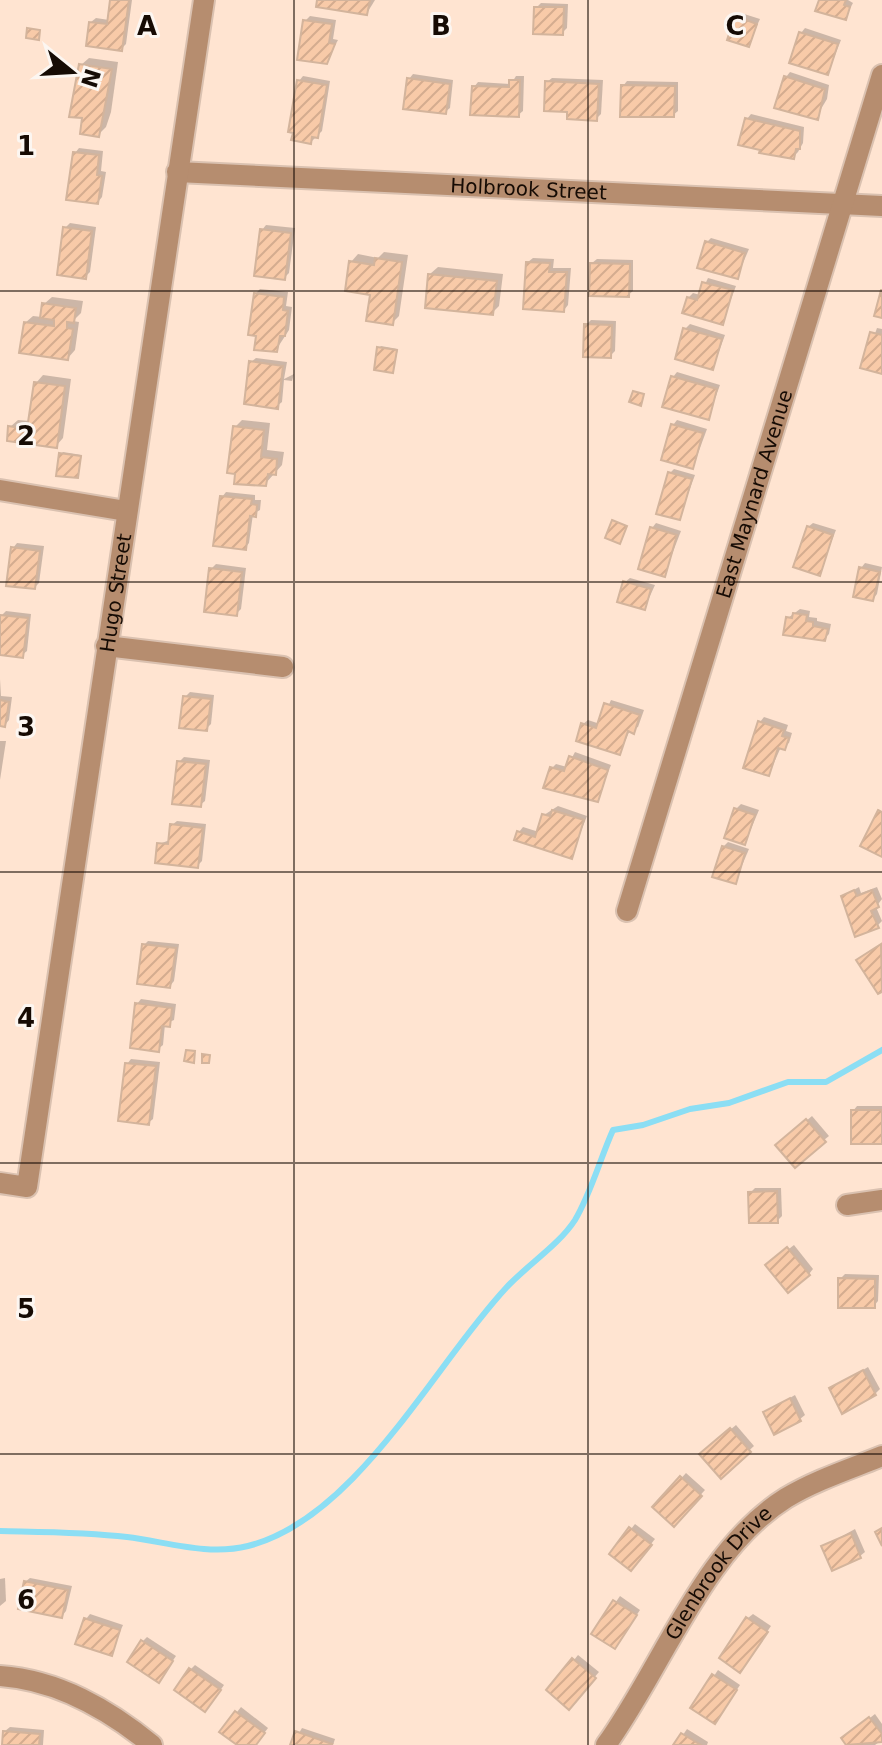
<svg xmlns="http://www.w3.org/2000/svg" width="882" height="1745" font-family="'DejaVu Sans',sans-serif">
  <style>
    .shadow { fill: #0003 }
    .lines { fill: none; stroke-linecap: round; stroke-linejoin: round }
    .stream { stroke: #8bdef4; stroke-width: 6 }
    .building { fill: url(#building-hatch); stroke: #d3b49c; stroke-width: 2 }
    .minor-casing { stroke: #dac1b0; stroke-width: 24 }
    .minor { stroke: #b68d6f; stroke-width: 20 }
    .grid { fill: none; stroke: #160b04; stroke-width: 2; stroke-opacity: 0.55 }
    .labels { text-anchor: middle; stroke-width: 6; stroke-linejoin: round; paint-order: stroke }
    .street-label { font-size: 20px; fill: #160b04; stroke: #fcf6f1 }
    .grid-label { font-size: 26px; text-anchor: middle; font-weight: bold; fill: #160b04; stroke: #fcf6f1; stroke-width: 6; stroke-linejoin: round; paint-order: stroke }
  </style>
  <defs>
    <pattern id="building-hatch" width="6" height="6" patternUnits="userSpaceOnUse" patternTransform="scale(2)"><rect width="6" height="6" fill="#f8caa8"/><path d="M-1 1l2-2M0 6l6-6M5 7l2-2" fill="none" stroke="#d4ac8f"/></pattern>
  </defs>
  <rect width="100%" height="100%" fill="#ffe4d1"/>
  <g class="shadow">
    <polygon points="112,0 132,0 126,44 121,49 91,22 96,18 109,20"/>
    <polygon points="319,0 375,0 367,13"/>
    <polygon points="821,0 848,0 853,3 845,18"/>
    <polygon points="541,3 568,4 567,28 562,33 536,8"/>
    <polygon points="741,13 760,19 748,45 737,17"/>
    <polygon points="310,16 336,20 333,39 338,40 326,62 305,21"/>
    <polygon points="805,28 841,40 828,73 801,33"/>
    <polygon points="89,58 118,62 111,112 106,127 99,134 84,117 81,65"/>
    <polygon points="790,72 829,85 827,99 815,119 786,77"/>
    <polygon points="413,74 453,80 450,108 445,112 409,79"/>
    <polygon points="303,76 330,81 322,131 311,142 299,81"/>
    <polygon points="516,76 524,76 523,111 518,115 474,87 478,82 511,84"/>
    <polygon points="552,78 603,80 601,114 596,119 569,110 547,82"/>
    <polygon points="627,81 678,82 678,111 673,115 623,86"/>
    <polygon points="751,114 804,127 803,143 798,152 793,157 747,119"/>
    <polygon points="79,148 103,151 101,171 106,172 102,197 98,202 75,153"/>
    <polygon points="70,223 96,227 90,272 85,277 65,228"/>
    <polygon points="266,225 295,228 289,273 284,278 262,230"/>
    <polygon points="711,238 749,249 737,277 706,243"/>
    <polygon points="384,252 408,255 399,316 392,323 351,262 358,254 378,258"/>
    <polygon points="533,258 554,259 553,268 571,268 568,305 564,310 528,262"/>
    <polygon points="597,259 633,260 633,291 628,295 592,263"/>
    <polygon points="438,267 503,274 499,306 492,313 430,274"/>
    <polygon points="708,278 736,286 722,323 688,298 693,293 700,295"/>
    <polygon points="260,289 288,292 286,306 292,307 289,330 276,350 255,294"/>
    <polygon points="52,297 83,301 81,313 73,321 79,322 75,350 68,358 25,323 33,316 42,317 44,304"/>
    <polygon points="591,320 616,321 615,351 610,356 586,325"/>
    <polygon points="690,324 725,335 713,368 685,329"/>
    <polygon points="877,328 882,329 882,372 863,367"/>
    <polygon points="381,346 398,349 393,371 379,348"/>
    <polygon points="256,358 287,362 284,379 294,374 292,381 284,380 282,402 277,406 251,362"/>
    <polygon points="677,372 720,385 708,418 673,377"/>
    <polygon points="43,375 71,379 63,438 56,446 10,427 18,420 30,421 36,383"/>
    <polygon points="242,420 270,423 267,450 284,452 282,465 265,484 235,427"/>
    <polygon points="677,420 707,429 693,467 673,425"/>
    <polygon points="63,452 82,455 77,476 61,454"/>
    <polygon points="674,469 695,475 679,518 670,473"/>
    <polygon points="226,492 255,495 255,500 261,500 260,510 253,514 249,543 245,548 222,497"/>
    <polygon points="656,523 681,531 664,575 652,528"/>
    <polygon points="813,523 836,530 819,573 808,527"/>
    <polygon points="17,543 44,546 39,583 35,587 13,548"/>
    <polygon points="865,563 882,567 877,594 873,599 861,568"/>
    <polygon points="216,564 246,568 241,609 236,614 211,569"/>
    <polygon points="630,578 655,585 645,607 625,582"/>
    <polygon points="800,609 810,611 809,617 817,618 817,621 831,624 829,634 825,638 788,618"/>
    <polygon points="6,611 31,614 27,651 22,655 0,653 1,616"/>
    <polygon points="0,679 1,696 12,697 9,720 5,725 0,724"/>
    <polygon points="190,692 214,695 211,724 206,729 185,697"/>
    <polygon points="611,700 644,710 638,727 630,730 620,753 583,724 588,720 600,724"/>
    <polygon points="764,717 788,725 786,731 792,733 789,743 781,747 769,774 760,722"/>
    <polygon points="0,741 6,741 0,780"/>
    <polygon points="575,752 611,765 597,800 552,768 556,764 567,767"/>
    <polygon points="184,757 210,760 205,801 200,805 179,762"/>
    <polygon points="741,804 759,810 745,843 736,809"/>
    <polygon points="558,806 587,816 571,856 519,832 523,827 539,832 544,815"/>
    <polygon points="177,821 206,824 202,861 197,866 159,844 170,840 172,825"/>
    <polygon points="728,842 749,849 735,882 723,847"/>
    <polygon points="859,887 861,893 877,887 882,899 876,907 882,921 877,926 843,896"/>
    <polygon points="148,941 179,944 174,981 170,986 144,945"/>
    <polygon points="141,999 176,1004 174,1020 165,1024 163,1045 158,1049 137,1004"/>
    <polygon points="131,1059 160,1062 153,1119 148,1123 127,1064"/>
    <polygon points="857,1106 882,1106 882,1142 853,1111"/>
    <polygon points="812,1116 829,1136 824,1140 783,1141"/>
    <polygon points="755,1188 781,1188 782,1216 777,1221 750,1193"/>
    <polygon points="794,1245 813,1269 809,1274 768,1265"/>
    <polygon points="845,1274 879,1275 878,1301 874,1306 840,1279"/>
    <polygon points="868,1367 880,1389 875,1394 831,1389"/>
    <polygon points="795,1395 805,1415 800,1419 765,1412"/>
    <polygon points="736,1425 754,1446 721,1476 706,1450"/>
    <polygon points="686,1473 705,1490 674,1524 655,1507"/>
    <polygon points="635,1524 655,1539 635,1564 631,1529"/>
    <polygon points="855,1529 865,1552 860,1556 824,1546"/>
    <polygon points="5,1578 6,1601 0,1606 0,1579"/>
    <polygon points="30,1578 72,1586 66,1611 62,1616 25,1582"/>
    <polygon points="620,1596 640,1610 615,1647 594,1634"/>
    <polygon points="90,1614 123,1625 111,1653 86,1619"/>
    <polygon points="753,1614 771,1626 744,1666 748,1618"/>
    <polygon points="147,1637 176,1656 159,1681 143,1641"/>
    <polygon points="578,1655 599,1672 573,1702 574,1660"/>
    <polygon points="195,1665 224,1685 210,1705 191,1669"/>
    <polygon points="718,1670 740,1685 719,1717 693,1707"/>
    <polygon points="241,1707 268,1728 255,1745 240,1745 222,1731"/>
    <polygon points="875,1714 882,1724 882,1740 875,1745 849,1745 844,1738"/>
    <polygon points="10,1727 44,1730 43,1745 4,1745 5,1731"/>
    <polygon points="302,1728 335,1739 333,1745 292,1745"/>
    <polygon points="687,1729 708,1742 707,1745 676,1745"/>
  </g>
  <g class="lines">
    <path class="stream" d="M0 1531C43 1532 85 1532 127 1537 167 1542 208 1556 248 1546 356 1519 434 1365 506 1288 526 1266 559 1245 575 1220 591 1193 600 1159 613 1130L643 1125 690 1109 729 1103 788 1082H826L882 1050"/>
  </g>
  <g class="building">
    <polygon points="110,0 129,0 122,51 86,46 89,22 107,24"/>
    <polygon points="317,0 370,0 367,15 316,7"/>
    <polygon points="819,0 846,0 844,5 850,7 846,20 815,11"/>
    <polygon points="534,7 564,7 563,35 533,34"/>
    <polygon points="735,16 757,24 749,47 727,40"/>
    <polygon points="303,20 332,24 329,43 335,44 327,64 297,60"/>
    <polygon points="27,28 40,30 39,40 26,38"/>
    <polygon points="799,32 838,44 828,75 789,63"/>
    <polygon points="79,64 112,69 99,137 80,134 82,118 69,117"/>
    <polygon points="784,76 825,89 818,120 774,108"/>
    <polygon points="407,78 450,84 446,114 403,109"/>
    <polygon points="297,80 327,85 318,138 312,137 311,144 291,140 293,133 288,132"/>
    <polygon points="509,80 520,80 519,117 470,115 472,86 509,87"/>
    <polygon points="545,81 599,84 597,121 567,119 567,112 544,111"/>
    <polygon points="621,85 675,86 674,117 620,117"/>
    <polygon points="745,118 800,131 800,149 796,149 794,159 759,153 760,150 738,145"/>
    <polygon points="73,152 99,155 97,175 102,176 98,204 66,200"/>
    <polygon points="63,227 92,231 86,279 57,275"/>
    <polygon points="260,229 291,233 285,280 254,276"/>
    <polygon points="705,241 745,253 738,279 697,268"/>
    <polygon points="375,258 402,262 393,325 366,321 370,295 345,291 349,261 374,265"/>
    <polygon points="526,262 550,263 549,272 567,272 564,312 523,309"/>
    <polygon points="590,263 630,264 629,297 589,296"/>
    <polygon points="428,274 497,281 493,315 425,308"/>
    <polygon points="702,282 733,290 723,325 682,313 687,297 697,300"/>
    <polygon points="881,290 882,290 882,318 874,316"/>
    <polygon points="254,293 284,297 283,310 288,311 285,336 280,336 277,352 254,350 256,336 248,335"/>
    <polygon points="42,303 76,308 74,323 67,322 67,328 73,329 68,360 19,353 24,322 54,326 54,320 40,318"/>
    <polygon points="584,324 612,325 611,358 583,357"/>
    <polygon points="683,328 722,339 713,370 675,359"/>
    <polygon points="870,332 882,335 882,374 860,368"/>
    <polygon points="377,347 397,350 393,373 374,370"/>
    <polygon points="249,361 283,366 278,409 244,404"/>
    <polygon points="671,376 717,389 709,420 662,407"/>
    <polygon points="34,382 65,386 57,448 7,441 8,426 27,429"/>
    <polygon points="633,391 644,394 641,406 629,402"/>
    <polygon points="671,424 703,433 693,469 661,460"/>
    <polygon points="233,426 264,430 261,457 277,459 276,475 268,474 266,486 234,484 235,474 227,473"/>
    <polygon points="59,453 81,456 78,478 56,476"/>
    <polygon points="668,472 692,479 680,520 656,514"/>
    <polygon points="220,496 252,499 251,504 257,505 256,517 250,516 246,550 213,546"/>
    <polygon points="612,520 627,526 620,544 605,538"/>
    <polygon points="807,526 833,535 820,576 793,567"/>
    <polygon points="650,527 677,535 665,577 638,569"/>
    <polygon points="11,547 40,551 35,589 6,586"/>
    <polygon points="859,567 880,572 873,601 853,597"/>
    <polygon points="209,568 242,572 237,616 204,612"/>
    <polygon points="623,581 651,589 645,610 617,602"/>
    <polygon points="793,613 807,615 806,621 813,622 813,626 828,629 825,641 783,635 786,617 792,618"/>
    <polygon points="0,615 28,618 23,658 0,655"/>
    <polygon points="183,696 211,699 207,731 179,728"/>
    <polygon points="0,700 9,702 5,727 0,726"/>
    <polygon points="604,703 640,715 634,734 628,731 620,755 576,741 581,723 596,728"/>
    <polygon points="758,721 784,730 782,736 789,738 785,750 778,748 769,776 743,768"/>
    <polygon points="569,756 608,770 598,802 543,788 550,767 564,771"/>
    <polygon points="177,761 206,764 201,807 172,804"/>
    <polygon points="734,808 755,815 745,845 724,838"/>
    <polygon points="552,810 584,820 572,859 514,840 517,831 535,837 542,814 550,816"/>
    <polygon points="878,810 882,812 882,857 860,846"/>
    <polygon points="170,824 203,828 198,868 155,863 157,843 168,844"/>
    <polygon points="722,846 745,853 736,884 712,877"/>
    <polygon points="854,890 857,896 872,890 879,907 871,911 879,928 855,937 841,896"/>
    <polygon points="142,944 176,948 170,988 137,984"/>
    <polygon points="881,944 882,992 878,994 856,960"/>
    <polygon points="135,1003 172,1008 170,1027 162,1026 159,1052 130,1048"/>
    <polygon points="186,1050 195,1051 194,1063 184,1061"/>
    <polygon points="202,1054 210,1055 209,1063 202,1063"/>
    <polygon points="125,1063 156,1066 149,1125 118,1121"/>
    <rect x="851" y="1110" width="31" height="34"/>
    <polygon points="806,1119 826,1142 795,1168 775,1145"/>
    <polygon points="777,1191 778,1223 749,1223 748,1192"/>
    <polygon points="787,1247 810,1275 788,1293 765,1265"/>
    <polygon points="838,1278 875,1279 875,1308 838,1308"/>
    <polygon points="863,1370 876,1395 842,1414 829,1388"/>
    <polygon points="790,1398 801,1421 774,1435 763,1412"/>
    <polygon points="730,1428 751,1452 721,1479 699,1454"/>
    <polygon points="680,1476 702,1496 674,1527 652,1507"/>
    <polygon points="629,1527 652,1545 631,1571 609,1554"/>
    <polygon points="882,1528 882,1546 875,1532"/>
    <polygon points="851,1533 861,1558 832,1571 821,1546"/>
    <polygon points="24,1581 68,1590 62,1618 18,1609"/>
    <polygon points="613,1600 637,1615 615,1649 591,1634"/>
    <polygon points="746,1617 768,1632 740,1673 719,1658"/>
    <polygon points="84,1618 120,1630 112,1656 75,1644"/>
    <polygon points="141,1640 173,1661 159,1683 127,1662"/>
    <polygon points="572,1658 596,1678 569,1710 546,1690"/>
    <polygon points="189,1668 221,1690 205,1712 174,1690"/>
    <polygon points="712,1674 737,1690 715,1724 690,1708"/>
    <polygon points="235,1711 265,1733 256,1745 237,1745 219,1732"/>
    <polygon points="869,1717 882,1734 882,1742 846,1745 841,1738"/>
    <polygon points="3,1731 40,1734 39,1745 2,1745"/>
    <polygon points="295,1731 332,1744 331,1745 290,1745"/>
    <polygon points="681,1733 701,1745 673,1745"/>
  </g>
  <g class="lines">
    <g class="minor-casing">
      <g id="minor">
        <path id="s1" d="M177 172 882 206"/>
        <polyline points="0,490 126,511"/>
        <polyline points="106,646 283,667"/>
        <path id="s2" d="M627 911 882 75"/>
        <path id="s3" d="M0 1183 27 1187 204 0"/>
        <polyline points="847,1205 882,1200"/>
        <path d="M0 1676C58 1680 108 1709 152 1745"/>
        <path id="s4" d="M606 1745C662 1668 703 1550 786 1498 816 1480 850 1469 882 1456"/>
      </g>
    </g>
    <use href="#minor" class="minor"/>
  </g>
  <path class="grid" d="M294 0V1745M588 0V1745M0 291H882M0 582H882M0 872H882M0 1163H882M0 1454H882"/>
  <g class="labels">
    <g class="street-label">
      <text dy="7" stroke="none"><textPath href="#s1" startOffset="352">Holbrook Street</textPath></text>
      <text dy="7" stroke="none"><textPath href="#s2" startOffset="436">East Maynard Avenue</textPath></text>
      <text dy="7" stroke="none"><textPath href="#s3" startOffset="628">Hugo Street</textPath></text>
      <text dy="7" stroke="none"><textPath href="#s4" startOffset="206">Glenbrook Drive</textPath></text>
    </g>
  </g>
  <g class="grid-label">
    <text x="147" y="35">A</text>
    <text x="441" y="35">B</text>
    <text x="735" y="35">C</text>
    <text x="26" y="155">1</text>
    <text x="26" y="445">2</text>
    <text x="26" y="736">3</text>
    <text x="26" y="1027">4</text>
    <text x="26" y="1318">5</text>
    <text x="26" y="1609">6</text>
  </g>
  <g transform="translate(72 72) rotate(108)" stroke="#fcf6f1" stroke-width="6" paint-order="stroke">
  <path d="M0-6L14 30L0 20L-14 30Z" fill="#160b04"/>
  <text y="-12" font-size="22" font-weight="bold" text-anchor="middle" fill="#160b04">N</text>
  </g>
</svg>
